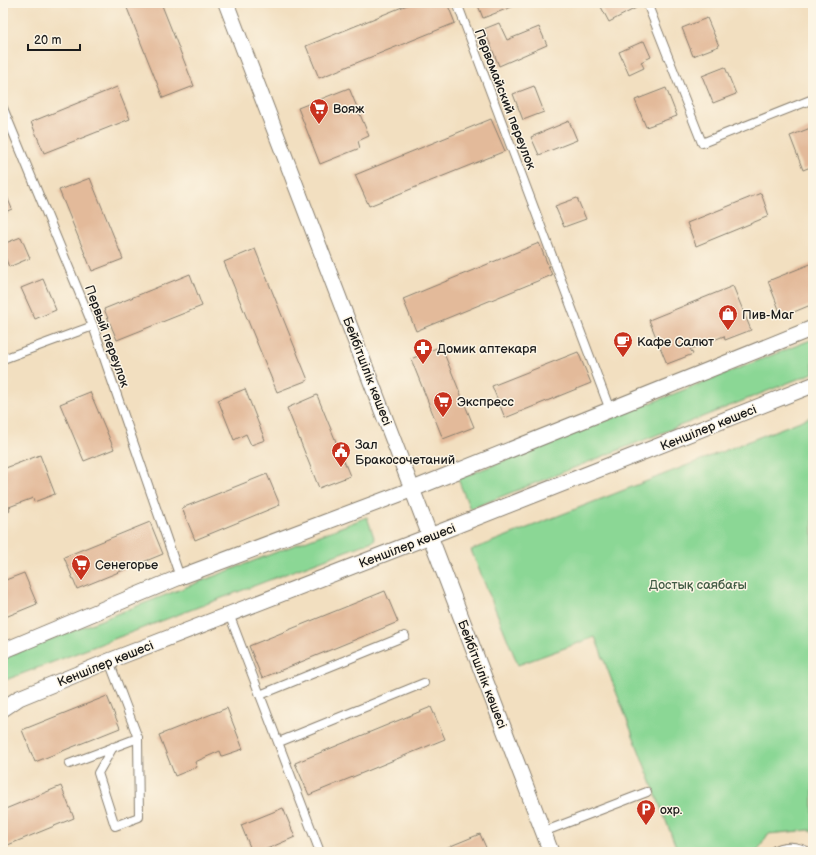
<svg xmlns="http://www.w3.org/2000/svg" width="816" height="855" font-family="'Balsamiq Sans',sans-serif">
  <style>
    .green { fill: #8bd795; stroke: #547a58 }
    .building { fill: #e3ba9a }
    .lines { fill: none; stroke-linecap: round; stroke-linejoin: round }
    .lane-casing { stroke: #877e6e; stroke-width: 10 }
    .street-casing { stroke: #877e6e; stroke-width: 17 }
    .lane { stroke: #fff; stroke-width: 8 }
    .street { stroke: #fff; stroke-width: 15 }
    .labels { text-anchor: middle; stroke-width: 3; stroke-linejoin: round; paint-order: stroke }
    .street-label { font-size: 13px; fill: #1c1c1c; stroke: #fcf5e5 }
    .poi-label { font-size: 13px; fill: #1c1c1c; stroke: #fcf5e5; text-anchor: start }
    .park-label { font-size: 13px; fill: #435d46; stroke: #fcf5e5 }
  </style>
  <rect width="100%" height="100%" fill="#fcf5e5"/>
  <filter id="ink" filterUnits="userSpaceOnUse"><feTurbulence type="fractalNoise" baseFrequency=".025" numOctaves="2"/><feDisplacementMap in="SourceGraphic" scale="8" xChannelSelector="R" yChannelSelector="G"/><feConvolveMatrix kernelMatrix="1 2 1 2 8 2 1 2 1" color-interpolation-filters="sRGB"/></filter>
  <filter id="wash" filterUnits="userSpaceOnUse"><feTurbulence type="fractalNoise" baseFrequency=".012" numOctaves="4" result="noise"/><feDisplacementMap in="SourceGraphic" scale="16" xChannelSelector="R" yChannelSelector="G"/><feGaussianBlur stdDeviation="0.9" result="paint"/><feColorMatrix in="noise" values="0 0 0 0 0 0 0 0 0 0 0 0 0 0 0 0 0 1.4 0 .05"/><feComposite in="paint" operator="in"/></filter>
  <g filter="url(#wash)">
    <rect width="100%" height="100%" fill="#f2dfc0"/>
    <g class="green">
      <polygon points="813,339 813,373 470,509 458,479"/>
      <polygon points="813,416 813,703 809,730 813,746 813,831 810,830 768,834 757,852 678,852 595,637 518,665 471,550"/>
      <polygon points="367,517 375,540 3,681 3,658"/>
    </g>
    <g id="blocks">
      <g class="building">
        <polygon points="125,3 161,3 194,86 163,98"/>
        <polygon points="412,3 447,3 455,23 319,78 306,46"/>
        <polygon points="477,3 513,3 514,6 483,18"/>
        <polygon points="604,3 634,3 636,8 609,22 600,5"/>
        <polygon points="707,18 719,46 693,56 682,28"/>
        <polygon points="499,23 507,40 539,27 547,45 499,66 484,29"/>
        <polygon points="644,41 651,57 641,62 644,68 629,75 619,52"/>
        <polygon points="725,67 736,94 713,103 702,76"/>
        <polygon points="534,86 544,112 523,120 513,94"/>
        <polygon points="117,87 130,119 44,153 31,122"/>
        <polygon points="349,88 369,136 358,141 360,148 320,164 298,108"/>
        <polygon points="666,88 677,116 646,127 635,100"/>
        <polygon points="491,119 505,151 369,206 355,175"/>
        <polygon points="569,121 577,140 539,155 531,137"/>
        <polygon points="813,127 813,166 803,170 790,136"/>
        <polygon points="90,178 123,259 92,271 59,190"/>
        <polygon points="3,187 12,209 3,213"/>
        <polygon points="761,193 769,216 696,246 687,223"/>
        <polygon points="577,198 586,219 564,227 555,206"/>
        <polygon points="21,237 30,258 9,267 3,252 3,244"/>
        <polygon points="539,243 552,275 416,331 403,299"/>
        <polygon points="255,249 308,380 277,392 224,262"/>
        <polygon points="813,263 813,304 782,317 768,281"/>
        <polygon points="190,274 202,306 117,340 104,309"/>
        <polygon points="43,279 56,310 35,319 21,288"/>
        <polygon points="733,286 751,330 725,340 724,336 690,349 693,354 667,364 649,320"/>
        <polygon points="441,346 474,427 443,439 411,359"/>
        <polygon points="578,352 591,383 505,418 492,386"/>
        <polygon points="245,389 265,440 251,445 246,434 234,440 218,400"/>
        <polygon points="90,392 114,449 84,461 60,404"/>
        <polygon points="317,395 350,476 319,488 287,408"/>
        <polygon points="40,455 55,494 34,502 33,498 9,507 10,511 3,514 3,469"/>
        <polygon points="267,474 280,505 195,540 182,508"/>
        <polygon points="150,522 163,554 77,589 64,557"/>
        <polygon points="24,573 37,604 3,618 3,581"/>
        <polygon points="385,591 398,622 262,678 249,646"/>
        <polygon points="107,696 120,728 35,762 22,730"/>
        <polygon points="431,707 445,739 309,795 295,763"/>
        <polygon points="227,708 243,749 222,756 220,751 195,762 197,767 175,776 159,735"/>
        <polygon points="61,786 74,818 3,847 3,810"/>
        <polygon points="283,808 295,837 260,852 252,852 241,825"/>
        <polygon points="480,834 488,852 436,852"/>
      </g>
    </g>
  </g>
  <g filter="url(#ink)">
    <use href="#blocks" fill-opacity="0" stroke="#877e6e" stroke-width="1"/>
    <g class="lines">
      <g class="lane-casing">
        <g id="lane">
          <polyline points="457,3 610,410"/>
          <polyline points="647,3 702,143 813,99"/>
          <polyline points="3,108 93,326 180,577"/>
          <polyline points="3,359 93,326"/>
          <polyline points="229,614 320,852"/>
          <polyline points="260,695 405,636"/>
          <polyline points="279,742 424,683"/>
          <polyline points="113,747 98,773 115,826 139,817 138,738"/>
          <polyline points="69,764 138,738 109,661"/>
          <polyline points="543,832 647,792"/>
          <path d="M772 852C783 844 797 846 809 852"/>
        </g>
      </g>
      <g class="street-casing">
        <g id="street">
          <polyline points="226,3 551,852"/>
          <polyline points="3,651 180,577 413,489 813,328"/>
          <polyline points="3,709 19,698 109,661 430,536 813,385"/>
        </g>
      </g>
      <use href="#lane" class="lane"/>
      <use href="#street" class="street"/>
    </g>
  </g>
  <defs>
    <g id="supermarket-pin" transform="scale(1)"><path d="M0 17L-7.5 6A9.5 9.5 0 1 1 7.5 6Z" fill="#c8321e" stroke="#fcf5e5"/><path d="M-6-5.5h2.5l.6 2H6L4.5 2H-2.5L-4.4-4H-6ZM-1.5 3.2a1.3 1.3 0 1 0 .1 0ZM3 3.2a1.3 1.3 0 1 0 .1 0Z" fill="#fff"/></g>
    <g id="shop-pin" transform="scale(1)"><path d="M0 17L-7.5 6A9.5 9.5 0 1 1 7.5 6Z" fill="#c8321e" stroke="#fcf5e5"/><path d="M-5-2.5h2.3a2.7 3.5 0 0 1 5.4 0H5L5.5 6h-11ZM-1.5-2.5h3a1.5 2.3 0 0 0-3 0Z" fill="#fff"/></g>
    <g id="cafe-pin" transform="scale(1)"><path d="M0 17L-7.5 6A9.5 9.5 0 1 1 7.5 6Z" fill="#c8321e" stroke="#fcf5e5"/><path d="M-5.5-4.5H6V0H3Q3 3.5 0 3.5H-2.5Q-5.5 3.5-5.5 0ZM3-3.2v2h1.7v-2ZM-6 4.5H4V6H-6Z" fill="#fff"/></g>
    <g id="pharmacy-pin" transform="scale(1)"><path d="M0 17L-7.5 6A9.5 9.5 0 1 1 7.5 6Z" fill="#c8321e" stroke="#fcf5e5"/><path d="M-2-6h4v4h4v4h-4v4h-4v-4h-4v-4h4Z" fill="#fff"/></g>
    <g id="civic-pin" transform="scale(1)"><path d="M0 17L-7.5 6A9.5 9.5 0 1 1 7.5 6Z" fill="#c8321e" stroke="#fcf5e5"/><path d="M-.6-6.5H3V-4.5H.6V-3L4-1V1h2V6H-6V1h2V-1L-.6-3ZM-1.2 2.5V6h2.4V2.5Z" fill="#fff"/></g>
    <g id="parking-pin" transform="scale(1)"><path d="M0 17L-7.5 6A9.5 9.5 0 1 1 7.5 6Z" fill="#c8321e" stroke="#fcf5e5"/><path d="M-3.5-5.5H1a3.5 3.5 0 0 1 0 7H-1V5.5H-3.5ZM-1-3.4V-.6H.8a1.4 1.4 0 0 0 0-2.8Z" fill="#fff"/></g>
  </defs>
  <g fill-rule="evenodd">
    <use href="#supermarket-pin" x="319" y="108"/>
    <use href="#shop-pin" x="728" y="314"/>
    <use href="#cafe-pin" x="623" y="341"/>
    <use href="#pharmacy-pin" x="423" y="348"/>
    <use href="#supermarket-pin" x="443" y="401"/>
    <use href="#civic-pin" x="341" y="451"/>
    <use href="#supermarket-pin" x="81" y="564"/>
    <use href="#parking-pin" x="646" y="809"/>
  </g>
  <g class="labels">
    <g class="street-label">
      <text transform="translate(506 99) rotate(69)" y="5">Первомайский переулок</text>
      <text transform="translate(108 336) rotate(70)" y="5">Первый переулок</text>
      <text transform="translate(368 371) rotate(69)" y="5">Бейбітшілік көшесі</text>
      <text transform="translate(708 427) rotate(-22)" y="5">Кеншілер көшесі</text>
      <text transform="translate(407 545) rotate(-21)" y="5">Кеншілер көшесі</text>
      <text transform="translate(105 663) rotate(-22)" y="5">Кеншілер көшесі</text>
      <text transform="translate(483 674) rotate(69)" y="5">Бейбітшілік көшесі</text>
    </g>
    <g class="poi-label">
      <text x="333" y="113">Вояж</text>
      <text x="742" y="319">Пив-Маг</text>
      <text x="637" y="346">Кафе Салют</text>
      <text x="437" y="353">Домик аптекаря</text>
      <text x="457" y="406">Экспресс</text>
      <text x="355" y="449">Зал<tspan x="355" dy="15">Бракосочетаний</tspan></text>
      <text x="95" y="569">Сенегорье</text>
      <text x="660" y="814">охр.</text>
    </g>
    <g class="park-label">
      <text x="698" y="589">Достық саябағы</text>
    </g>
  </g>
  <rect width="816" height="855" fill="none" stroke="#fcf5e5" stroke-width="16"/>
  <path d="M28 44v6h52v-6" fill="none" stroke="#1c1c1c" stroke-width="2"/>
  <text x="34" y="44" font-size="12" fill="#1c1c1c" stroke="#fcf5e5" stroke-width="3" paint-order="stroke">20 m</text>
</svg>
